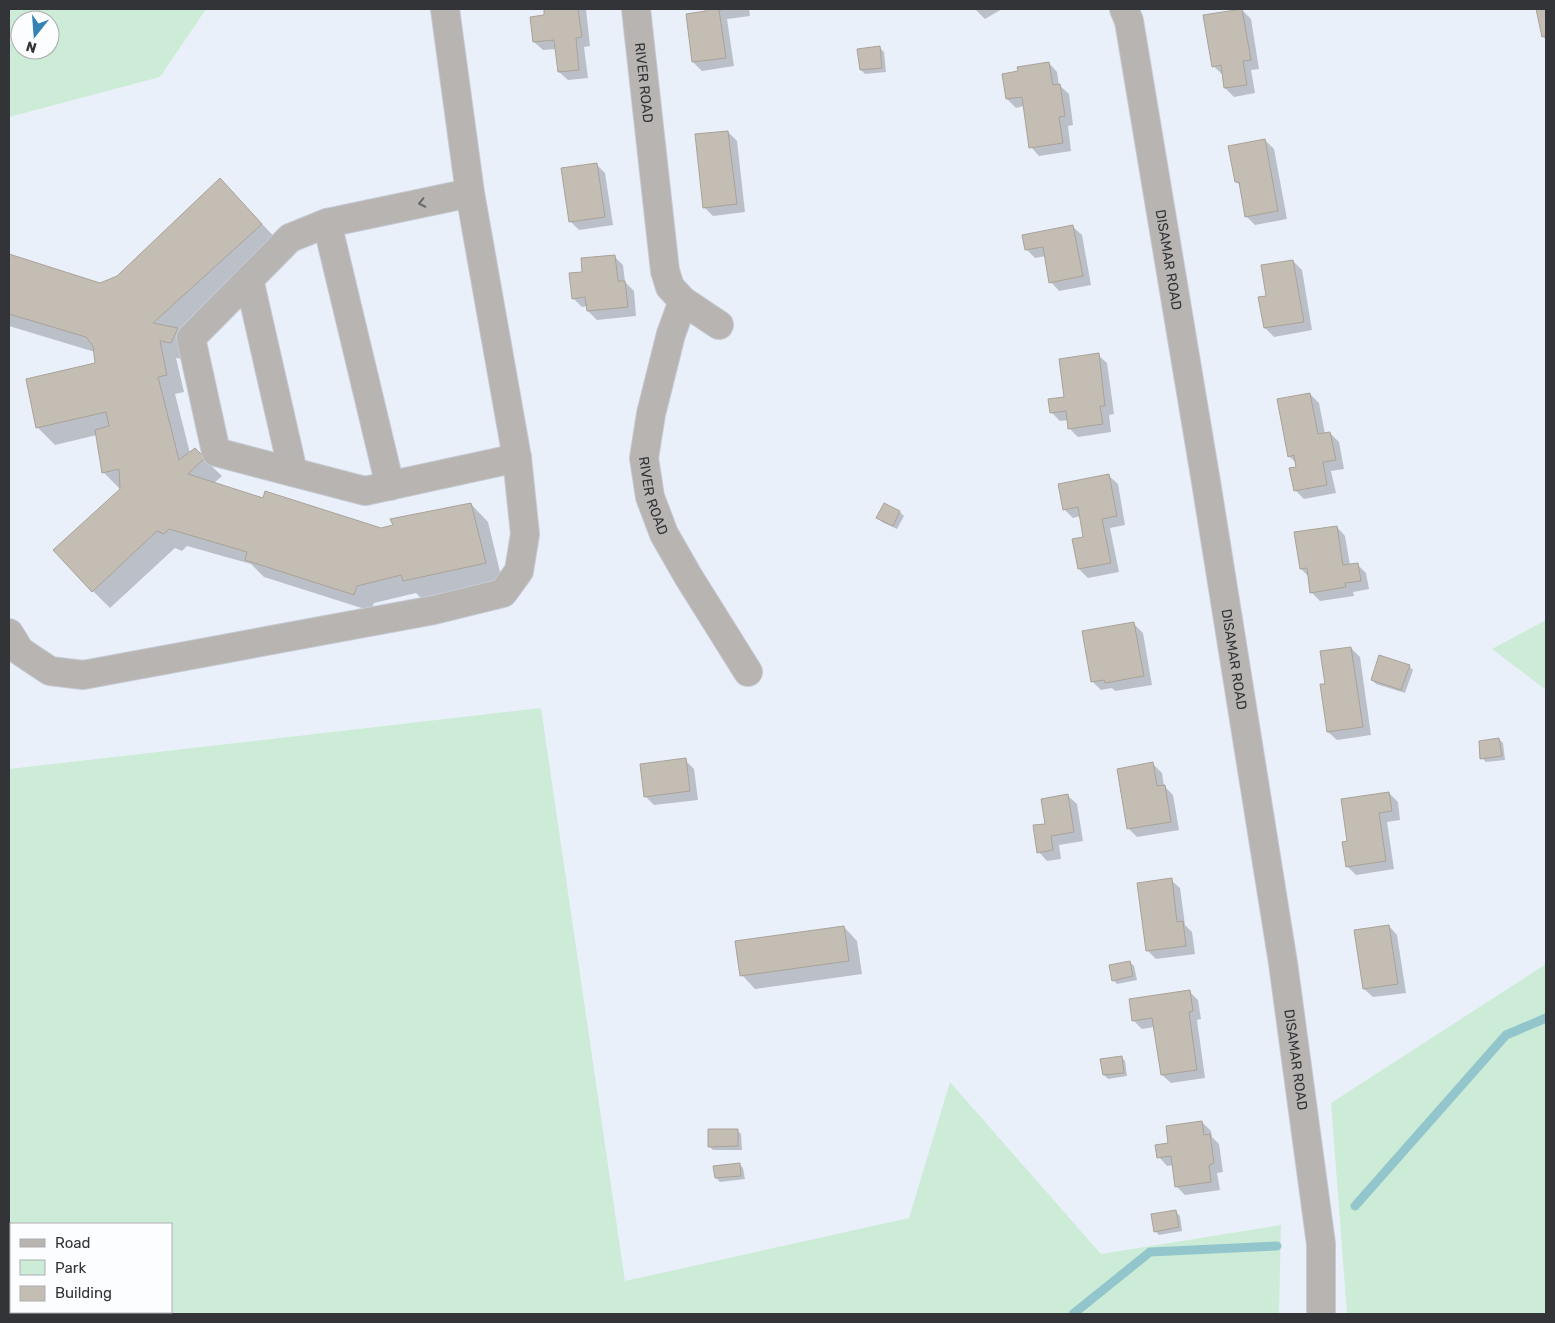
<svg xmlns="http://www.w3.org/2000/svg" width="1555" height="1323" font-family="Rubik,sans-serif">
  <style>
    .green { fill: #cdecd7; fill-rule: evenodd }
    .shadow { fill: #0003 }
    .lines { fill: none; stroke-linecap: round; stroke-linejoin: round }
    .stream { stroke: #93c6cc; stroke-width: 9 }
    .building { fill: #c4bdb4; stroke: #a9a299 }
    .minor-casing { stroke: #c5cad3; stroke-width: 30 }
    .minor { stroke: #b8b4b1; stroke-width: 28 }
    .oneway { stroke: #686768 }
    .labels { text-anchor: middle; stroke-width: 4.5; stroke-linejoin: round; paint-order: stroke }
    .street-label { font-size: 14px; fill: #323438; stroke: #fcfdff }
  </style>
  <rect width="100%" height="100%" fill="#eaf0fa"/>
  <g class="green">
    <path d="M9 9H206L160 77 9 117ZM20 20H50V50H20Z"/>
    <polygon points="1546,620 1546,690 1492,649"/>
    <path d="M541 708 625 1281 909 1218 950 1082 1101 1254 1281 1225 1279 1314H9V769ZM11 1224H171V1312H11Z"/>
    <polygon points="1546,964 1546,1314 1347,1314 1331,1103"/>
  </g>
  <g class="shadow">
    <polygon points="545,9 586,9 590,46 584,47 588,78 568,80 559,72 557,49 543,50 534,42 546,16"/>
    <polygon points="706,9 749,9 750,16 727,19 734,66 702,71 693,62 707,12"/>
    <polygon points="975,9 1002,9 985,19"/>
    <polygon points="1537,9 1546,9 1546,39 1543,37"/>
    <polygon points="1242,10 1251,19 1259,69 1251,70 1255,93 1234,97 1225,88 1223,75 1213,66"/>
    <polygon points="880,48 884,52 886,72 865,74 861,70"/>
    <polygon points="1049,63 1057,72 1059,85 1069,94 1073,125 1068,126 1071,151 1039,156 1031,147 1024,106 1016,108 1007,99 1019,72"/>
    <polygon points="728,132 737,141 745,212 713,216 704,207"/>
    <polygon points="1265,140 1274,149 1287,219 1255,225 1246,216 1241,186 1236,182"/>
    <polygon points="596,164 605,173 613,225 579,230 571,222"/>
    <polygon points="220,179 279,242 189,360 176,358 184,392 175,394 190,453 195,450 222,476 214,483 264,499 381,529 471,504 488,522 502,580 421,598 416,593 374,603 371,611 264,577 251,564 187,546 182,551 175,548 110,608 93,591 121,490 103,472 97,435 55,445 37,427 96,364 95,352 9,326 9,256 100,284 118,278"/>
    <polygon points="1073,227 1082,235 1091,285 1059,291 1051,282 1046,256 1035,258 1027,250"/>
    <polygon points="614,256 623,265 625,282 634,291 636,316 597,320 588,311 587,306 582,307 573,298 583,273"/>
    <polygon points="1293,261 1302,270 1312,330 1274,337 1265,328"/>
    <polygon points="1098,355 1107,363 1114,414 1109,415 1111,432 1078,437 1069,428 1068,420 1060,421 1051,412 1065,398"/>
    <polygon points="1310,394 1319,403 1325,434 1330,433 1339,442 1344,469 1331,471 1336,493 1304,499 1295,490 1297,464 1289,456"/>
    <polygon points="1109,476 1118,484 1125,525 1110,528 1119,572 1088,578 1079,569 1085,538 1081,516 1073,518 1064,509"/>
    <polygon points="900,512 904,516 897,529 882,522 878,518"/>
    <polygon points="1337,527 1345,536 1350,565 1357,564 1366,573 1369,589 1353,592 1354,596 1320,601 1311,592 1309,577 1301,569"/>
    <polygon points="1134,624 1143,633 1152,685 1115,691 1112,688 1101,690 1092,681"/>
    <polygon points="1351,648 1360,657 1371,735 1337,740 1328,732"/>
    <polygon points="1409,666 1413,670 1405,693 1376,684 1372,680"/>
    <polygon points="1499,739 1503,743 1505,760 1486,762 1482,758"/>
    <polygon points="685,760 694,769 698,800 654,805 645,796"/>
    <polygon points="1153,764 1162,773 1164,786 1173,795 1179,830 1137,837 1129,829"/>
    <polygon points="1389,793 1398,802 1400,820 1387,822 1394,869 1356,875 1347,866 1349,842"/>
    <polygon points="1068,796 1077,804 1083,841 1059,845 1061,859 1047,861 1039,852 1046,825"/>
    <polygon points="1171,880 1180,888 1185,925 1192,932 1195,954 1156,959 1147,950"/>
    <polygon points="1389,926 1397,935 1406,993 1373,997 1364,989"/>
    <polygon points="844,927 857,941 862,974 755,989 742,975"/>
    <polygon points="1130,962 1134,966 1137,980 1117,984 1113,980"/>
    <polygon points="1189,991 1198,1000 1201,1019 1197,1020 1205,1078 1171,1083 1162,1075 1154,1027 1142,1029 1133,1020"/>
    <polygon points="1121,1057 1125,1061 1127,1076 1108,1079 1104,1075"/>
    <polygon points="1202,1122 1211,1131 1212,1137 1219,1144 1223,1172 1217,1173 1220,1190 1185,1195 1177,1187 1174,1165 1167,1166 1159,1157 1170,1144"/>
    <polygon points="737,1130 741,1134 742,1150 713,1150 709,1146"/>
    <polygon points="739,1164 743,1168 745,1179 720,1182 716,1178"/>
    <polygon points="1175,1211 1180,1216 1182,1231 1159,1235 1155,1231"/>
  </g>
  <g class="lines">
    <g class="stream">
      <polyline points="1355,1206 1506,1035 1546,1018"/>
      <polyline points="1073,1314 1150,1252 1277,1246"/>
    </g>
  </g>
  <g class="building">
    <polygon points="544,9 578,9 582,37 576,38 579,70 558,72 554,40 533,42 530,17 544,15"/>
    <polygon points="705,9 730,9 719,10 726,58 692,62 686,14 706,11"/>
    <polygon points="1242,9 1251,60 1243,61 1247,85 1224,88 1221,65 1212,67 1203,15"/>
    <polygon points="1536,9 1546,9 1546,36 1542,37"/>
    <polygon points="880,46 882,68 860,70 857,49"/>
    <polygon points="1049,62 1053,85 1060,84 1065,116 1059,117 1063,143 1029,148 1022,97 1006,99 1002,74 1018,71 1017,67"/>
    <polygon points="728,131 737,204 703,208 695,134"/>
    <polygon points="1265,139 1278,211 1245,217 1239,182 1235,182 1228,146"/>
    <polygon points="597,163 605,217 569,222 561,168"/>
    <polygon points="220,178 262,224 153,323 178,328 171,343 160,341 167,375 158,377 179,460 195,448 205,458 188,474 263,498 265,491 381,528 393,525 390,519 471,503 486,563 403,581 401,575 357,586 354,595 245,560 247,552 169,529 164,534 157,531 92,592 53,550 120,489 119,469 102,473 95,430 109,426 106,412 36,428 26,379 95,363 93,346 86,337 9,314 9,254 100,283 117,276"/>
    <polygon points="1073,225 1083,276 1049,283 1043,247 1025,250 1022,235"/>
    <polygon points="615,255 618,281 625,281 628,307 587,311 585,297 572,299 569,273 582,272 581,258"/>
    <polygon points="1293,260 1304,322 1264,328 1258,297 1266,296 1261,265"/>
    <polygon points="1099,353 1105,406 1100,406 1103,424 1068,429 1066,411 1050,413 1048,399 1064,397 1059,359"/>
    <polygon points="1310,393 1318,434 1330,432 1336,460 1323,462 1327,485 1294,491 1289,468 1296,467 1294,455 1288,457 1277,399"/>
    <polygon points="1109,474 1117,516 1102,519 1111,563 1078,569 1072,539 1083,537 1078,507 1063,510 1058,484"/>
    <polygon points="884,503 900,511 893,526 876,518"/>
    <polygon points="1337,526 1343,565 1358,563 1361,581 1345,583 1346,587 1310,593 1307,568 1300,569 1294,532"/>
    <polygon points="1134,622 1144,676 1105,683 1104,680 1091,682 1082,631"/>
    <polygon points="1351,647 1363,727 1327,732 1320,684 1325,684 1320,651"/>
    <polygon points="1379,655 1410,665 1401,690 1371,680"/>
    <polygon points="1499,738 1502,756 1480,759 1479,741"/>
    <polygon points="686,758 690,791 644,797 640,764"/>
    <polygon points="1153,762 1157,786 1165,785 1171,822 1127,829 1117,769"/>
    <polygon points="1389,792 1392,811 1379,813 1386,861 1346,867 1342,842 1347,841 1341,799"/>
    <polygon points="1068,794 1074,832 1051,836 1053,850 1037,853 1033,825 1045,824 1041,799"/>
    <polygon points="1172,878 1177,922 1183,921 1186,946 1146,951 1137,883"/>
    <polygon points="1389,925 1398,984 1363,989 1354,930"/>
    <polygon points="844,926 849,961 740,976 735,941"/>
    <polygon points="1130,961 1133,976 1112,981 1109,965"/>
    <polygon points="1190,990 1193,1011 1189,1012 1197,1070 1161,1075 1152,1018 1132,1021 1129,999"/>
    <polygon points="1122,1056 1124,1073 1103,1075 1100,1059"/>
    <polygon points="1202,1121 1204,1135 1210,1134 1214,1163 1209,1165 1211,1182 1175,1187 1171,1156 1157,1158 1155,1145 1168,1143 1166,1126"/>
    <polygon points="708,1129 738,1129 738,1146 708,1147"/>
    <polygon points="740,1163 741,1176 715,1178 713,1166"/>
    <polygon points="1176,1210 1179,1227 1154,1232 1151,1214"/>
  </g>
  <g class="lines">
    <g class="minor-casing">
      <g id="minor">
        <path id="s1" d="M636 9 665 271 670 287 683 301 719 325"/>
        <path id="s2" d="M1124 9 1129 21 1206 482 1283 963 1321 1244V1314"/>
        <polyline points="470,193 327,223 290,238 191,338 216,452 365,491 517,458"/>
        <polyline points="327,223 390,486"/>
        <polyline points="249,279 293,472"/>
        <path id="s3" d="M683 301 671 334 651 414 644 458 650 497 664 534 688 576 748 672"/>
        <polyline points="9,633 20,651 50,671 83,675 434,610 503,593 519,571 525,534 517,458 470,193 445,9"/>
      </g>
    </g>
    <use href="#minor" class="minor"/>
  </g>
  <defs><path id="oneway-chevron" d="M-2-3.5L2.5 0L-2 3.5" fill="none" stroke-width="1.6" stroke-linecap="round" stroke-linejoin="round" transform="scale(1.25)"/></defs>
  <use class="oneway" href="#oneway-chevron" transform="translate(422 203) rotate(168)"/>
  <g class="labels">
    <g class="street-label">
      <text dy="5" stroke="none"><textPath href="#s1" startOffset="74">RIVER ROAD</textPath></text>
      <text dy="5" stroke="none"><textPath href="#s2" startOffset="255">DISAMAR ROAD</textPath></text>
      <text dy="5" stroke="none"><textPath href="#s3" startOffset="201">RIVER ROAD</textPath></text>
      <text dy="5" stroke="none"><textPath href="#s2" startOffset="660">DISAMAR ROAD</textPath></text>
      <text dy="5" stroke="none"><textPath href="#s2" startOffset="1065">DISAMAR ROAD</textPath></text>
    </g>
  </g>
  <rect width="1555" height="1323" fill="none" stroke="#323438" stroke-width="20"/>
  <rect x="10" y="1223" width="162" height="90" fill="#fcfdff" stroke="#abadaf"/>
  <rect x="20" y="1239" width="25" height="8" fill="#b8b4b1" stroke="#abadaf"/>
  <text x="55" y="1248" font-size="15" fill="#323438">Road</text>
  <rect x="20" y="1260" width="25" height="15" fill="#cdecd7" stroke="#abadaf"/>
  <text x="55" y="1273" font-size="15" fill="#323438">Park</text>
  <rect x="20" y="1286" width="25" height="15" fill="#c4bdb4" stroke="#abadaf"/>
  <text x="55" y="1298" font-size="15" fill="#323438">Building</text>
  <g transform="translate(35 35) rotate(197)"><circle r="24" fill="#fcfdff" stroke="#abadaf"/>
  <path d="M0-4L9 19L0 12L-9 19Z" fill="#3583b5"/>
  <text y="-8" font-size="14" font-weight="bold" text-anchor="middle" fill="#323438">N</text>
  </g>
</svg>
